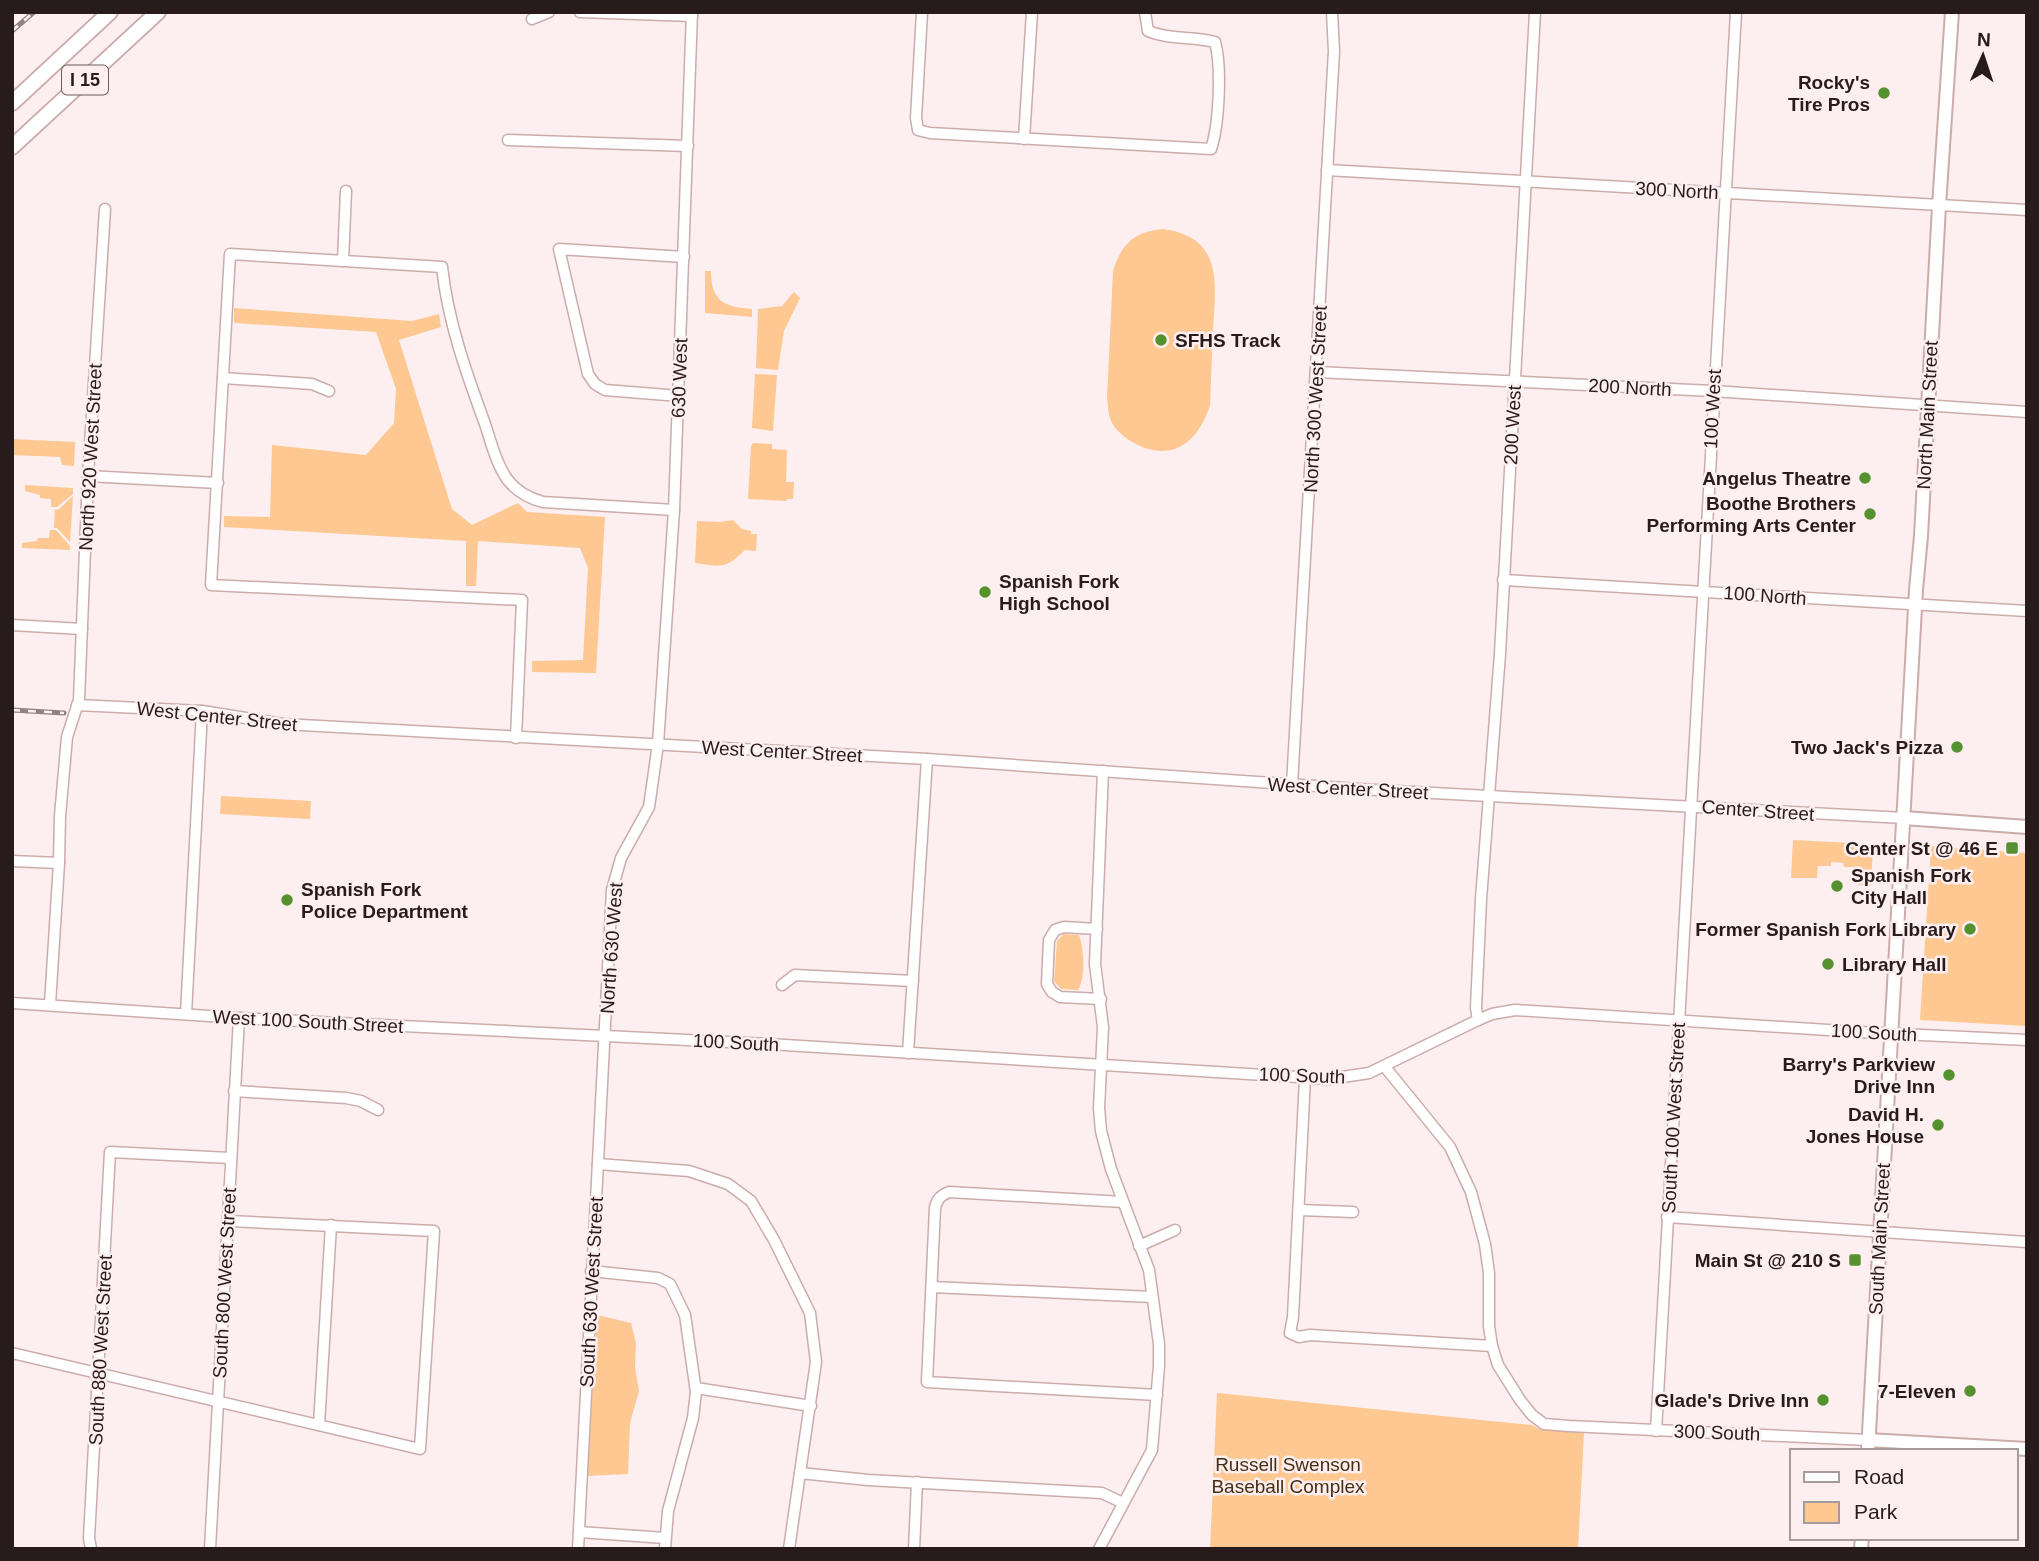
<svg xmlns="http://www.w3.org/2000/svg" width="2039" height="1561" font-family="Arial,sans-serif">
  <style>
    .green { fill: #fec893 }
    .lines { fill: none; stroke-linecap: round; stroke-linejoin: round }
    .minor-casing { stroke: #cbacab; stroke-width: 13 }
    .major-casing { stroke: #cbacab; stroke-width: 16 }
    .highway-casing { stroke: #cbacab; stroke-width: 18 }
    .minor { stroke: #fff; stroke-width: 10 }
    .major { stroke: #fff; stroke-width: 12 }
    .highway { stroke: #fff; stroke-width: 14 }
    .rail-casing { stroke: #8f8282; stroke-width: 5 }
    .rail { stroke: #fdefef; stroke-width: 2.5; stroke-dasharray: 8; stroke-linecap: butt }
    .poi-dot { fill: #569130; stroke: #fdefef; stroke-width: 2.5 }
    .labels { text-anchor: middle; stroke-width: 5; stroke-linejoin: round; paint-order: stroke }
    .shield { fill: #fdefef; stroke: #675b5b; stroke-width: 2 }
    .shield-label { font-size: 18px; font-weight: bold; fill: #271b1b }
    .poi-label { font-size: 19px; font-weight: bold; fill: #271b1b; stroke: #fdefef; text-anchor: end }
    .street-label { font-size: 19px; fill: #271b1b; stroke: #fdefef }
    .park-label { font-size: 19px; fill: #472e13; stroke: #fdefef }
  </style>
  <rect width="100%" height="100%" fill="#fdefef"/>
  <g class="green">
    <path d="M1163 229C1223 237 1216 282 1213 329 1212 354 1211 379 1210 405 1200 438 1176 462 1140 446 1130 442 1120 434 1114 426 1108 418 1108 407 1107 398L1113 271C1122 243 1134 232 1163 229Z"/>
    <path d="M705 271H711C711 302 725 307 752 309V317L705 313Z"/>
    <polygon points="794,292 800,298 784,331 778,370 756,368 758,309 782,306"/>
    <polygon points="234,308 412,321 439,314 441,327 399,340 452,509 472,525 518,503 527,512 605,517 596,673 532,672 532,661 583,660 588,568 580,548 478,541 476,586 466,586 466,541 224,527 224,516 270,517 272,445 366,455 394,423 396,389 376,332 234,323"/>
    <polygon points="755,374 777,375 773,431 752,428"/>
    <polygon points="12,439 75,442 74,466 62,465 60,457 12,455"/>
    <polygon points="753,443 772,444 772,449 787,450 786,482 794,482 793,499 787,499 786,501 748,499 751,446"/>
    <polygon points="25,485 73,488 73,494 57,507 51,507 51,499 40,498 40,495 25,491"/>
    <polygon points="73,496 70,542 57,528 54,528 55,509 58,510"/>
    <path d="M733 520 742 529 751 531V534H757L756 551 745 550C724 571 720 566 695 563L697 521 720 522Z"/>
    <polygon points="50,530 56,530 70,546 70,550 22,548 22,543 37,541 38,538 49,538"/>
    <polygon points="221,796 311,801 310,819 220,814"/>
    <polygon points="1793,840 1870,844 1873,846 1871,886 1858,885 1858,881 1855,880 1856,867 1844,867 1843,863 1831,862 1831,866 1818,866 1817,878 1791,878"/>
    <polygon points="1931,846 2027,853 2027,1026 1920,1020"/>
    <path d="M1064 934 1079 935C1084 949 1086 977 1078 990L1061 989 1054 981 1057 941Z"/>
    <polygon points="597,1315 631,1323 636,1343 635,1367 639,1391 630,1423 628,1474 587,1476"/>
    <polygon points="1217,1393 1532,1425 1539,1429 1584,1433 1578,1549 1210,1549"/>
  </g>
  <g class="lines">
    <g class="minor-casing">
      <g id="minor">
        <polyline points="580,12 692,16"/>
        <path d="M922 12 916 118 918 130 930 133 1211 149C1219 125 1222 67 1215 42 1193 36 1169 40 1148 31L1145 12"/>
        <polyline points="532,19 549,12"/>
        <polyline points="1024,139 1032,12"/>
        <polyline points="508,140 688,146"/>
        <polyline points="1327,170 2027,210"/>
        <polyline points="343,261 346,191"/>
        <polyline points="1317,372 1713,391 2027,412"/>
        <polyline points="223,378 312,384 329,391"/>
        <polyline points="679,396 605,390 595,384 588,374 559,249 684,257"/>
        <polyline points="88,476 218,483"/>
        <polyline points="1503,580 2027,611"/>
        <polyline points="12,625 82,629"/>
        <polyline points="77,705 202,711 283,724 927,759 1359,789 1904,818"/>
        <path d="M516 738 522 600 211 585 230 254 442 267C448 322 466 372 485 424 491 442 496 463 507 479 516 491 528 498 543 502L674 510"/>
        <polyline points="1292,785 1334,51 1332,12"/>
        <polyline points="12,861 59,863"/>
        <polyline points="1097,929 1064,927 1055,930 1049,940 1047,984 1052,992 1060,997 1101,999"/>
        <polyline points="782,985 795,975 913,981"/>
        <polyline points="12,1003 239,1018 769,1044 1329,1079 1369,1073 1478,1020 1492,1014 1515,1010 1859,1032 2027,1040"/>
        <polyline points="50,1004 59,863 60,816 67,737 79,700 88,476 105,209"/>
        <polyline points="186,1014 202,711"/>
        <polyline points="1478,1020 1476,1008 1481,899 1500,654 1535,12"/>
        <polyline points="908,1053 927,759"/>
        <polyline points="1385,1067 1450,1147 1471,1192 1485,1244 1489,1273 1489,1326 1492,1346 1498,1365 1520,1400 1532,1415 1544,1424 1569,1426 1868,1440"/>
        <polyline points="1305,1078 1293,1317 1290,1333 1299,1337 1310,1335 1492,1346"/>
        <polyline points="234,1091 346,1098 361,1101 378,1110"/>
        <polyline points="598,1164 689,1171 728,1184 751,1201 774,1240 810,1313 816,1362 789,1549"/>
        <path d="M1123 1202 949 1192C940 1196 937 1199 935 1208L927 1382 1157 1395"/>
        <polyline points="1299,1210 1353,1212"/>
        <polyline points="1667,1217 2027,1242"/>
        <polyline points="1139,1246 1175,1230"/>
        <polyline points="591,1271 658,1278 670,1284 685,1315 696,1392 693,1418 668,1511 665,1549"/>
        <polyline points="932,1287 1152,1297"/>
        <polyline points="12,1353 420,1449 434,1231 228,1221"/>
        <polyline points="696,1388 811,1406"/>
        <polyline points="319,1425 331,1225"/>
        <polyline points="1656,1431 1736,12"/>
        <polyline points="800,1473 868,1480 1102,1493 1123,1503"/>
        <polyline points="579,1532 665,1538"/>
        <polyline points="91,1549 89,1538 110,1152 230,1158"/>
        <polyline points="210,1549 239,1018"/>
        <polyline points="578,1549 612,890 621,858 649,807 658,744 674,510 692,12"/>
        <polyline points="914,1549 917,1482"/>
        <polyline points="1099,1549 1152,1450 1159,1366 1159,1344 1149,1270 1111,1169 1101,1131 1099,1108 1103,1027 1095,964 1103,771"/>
      </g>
    </g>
    <g class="major-casing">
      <g id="major">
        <polyline points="1904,818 2027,827"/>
        <polyline points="1868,1440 2027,1449"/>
        <polyline points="1868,1451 1916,590 1921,536 1939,206 1952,12"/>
        <polyline points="1861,1549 1862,1538"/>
      </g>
    </g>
    <g class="highway-casing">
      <g id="highway">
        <polyline points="12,103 110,12"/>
        <polyline points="12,147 158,12"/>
      </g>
    </g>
    <use href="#minor" class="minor"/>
    <use href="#major" class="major"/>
    <use href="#highway" class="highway"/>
    <g class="rail-casing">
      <g id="rail">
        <polyline points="12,31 34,12"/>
        <polyline points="12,710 64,713"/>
      </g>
    </g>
    <use href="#rail" class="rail"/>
  </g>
  <g class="poi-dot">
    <circle cx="1884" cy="93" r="7"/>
    <circle cx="1161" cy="340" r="7"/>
    <circle cx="1865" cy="478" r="7"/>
    <circle cx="1870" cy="514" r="7"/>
    <circle cx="985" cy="592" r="7"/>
    <circle cx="1957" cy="747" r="7"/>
    <rect x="2005" y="841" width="14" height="14" rx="3.5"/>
    <circle cx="1837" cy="886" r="7"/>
    <circle cx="287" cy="900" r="7"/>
    <circle cx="1970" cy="929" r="7"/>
    <circle cx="1828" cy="964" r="7"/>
    <circle cx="1949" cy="1075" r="7"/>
    <circle cx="1938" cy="1125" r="7"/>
    <rect x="1848" y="1253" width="14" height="14" rx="3.5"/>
    <circle cx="1970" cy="1391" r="7"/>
    <circle cx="1823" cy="1400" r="7"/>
  </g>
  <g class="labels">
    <rect class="shield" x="62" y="65.5" width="46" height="29" rx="5"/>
    <g class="shield-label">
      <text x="85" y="86">I 15</text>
    </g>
    <g class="poi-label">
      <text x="1870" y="89">Rocky's<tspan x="1870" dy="22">Tire Pros</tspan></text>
      <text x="1175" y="347" text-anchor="start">SFHS Track</text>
      <text x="1851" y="485">Angelus Theatre</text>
      <text x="1856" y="510">Boothe Brothers<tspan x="1856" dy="22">Performing Arts Center</tspan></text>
      <text x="999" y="588" text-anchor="start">Spanish Fork<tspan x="999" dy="22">High School</tspan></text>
      <text x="1943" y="754">Two Jack's Pizza</text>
      <text x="1998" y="855">Center St @ 46 E</text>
      <text x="1851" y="882" text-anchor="start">Spanish Fork<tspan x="1851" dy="22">City Hall</tspan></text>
      <text x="301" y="896" text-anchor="start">Spanish Fork<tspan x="301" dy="22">Police Department</tspan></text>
      <text x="1956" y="936">Former Spanish Fork Library</text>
      <text x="1842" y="971" text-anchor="start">Library Hall</text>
      <text x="1935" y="1071">Barry's Parkview<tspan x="1935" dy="22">Drive Inn</tspan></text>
      <text x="1924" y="1121">David H.<tspan x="1924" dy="22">Jones House</tspan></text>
      <text x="1841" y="1267">Main St @ 210 S</text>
      <text x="1956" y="1398">7-Eleven</text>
      <text x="1809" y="1407">Glade's Drive Inn</text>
    </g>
    <g class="street-label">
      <text transform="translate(1677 190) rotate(3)" y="7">300 North</text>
      <text transform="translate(679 378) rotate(-88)" y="7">630 West</text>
      <text transform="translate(1630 387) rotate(3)" y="7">200 North</text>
      <text transform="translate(1315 399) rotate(-87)" y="7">North 300 West Street</text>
      <text transform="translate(1712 409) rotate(-87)" y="7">100 West</text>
      <text transform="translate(1927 415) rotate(-87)" y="7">North Main Street</text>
      <text transform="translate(1512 425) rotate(-87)" y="7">200 West</text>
      <text transform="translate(90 457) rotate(-87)" y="7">North 920 West Street</text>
      <text transform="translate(1765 595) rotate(4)" y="7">100 North</text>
      <text transform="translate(217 716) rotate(6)" y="7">West Center Street</text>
      <text transform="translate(782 751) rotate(3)" y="7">West Center Street</text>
      <text transform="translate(1348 788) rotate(3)" y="7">West Center Street</text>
      <text transform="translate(1758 810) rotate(4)" y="7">Center Street</text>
      <text transform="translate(611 948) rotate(-86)" y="7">North 630 West</text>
      <text transform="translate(308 1021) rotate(3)" y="7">West 100 South Street</text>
      <text transform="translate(1874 1032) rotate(3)" y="7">100 South</text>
      <text transform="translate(736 1042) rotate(3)" y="7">100 South</text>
      <text transform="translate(1302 1075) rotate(2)" y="7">100 South</text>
      <text transform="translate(1673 1118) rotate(-87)" y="7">South 100 West Street</text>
      <text transform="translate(1879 1239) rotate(-87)" y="7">South Main Street</text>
      <text transform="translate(224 1283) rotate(-87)" y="7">South 800 West Street</text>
      <text transform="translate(591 1292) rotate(-87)" y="7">South 630 West Street</text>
      <text transform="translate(100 1350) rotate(-87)" y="7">South 880 West Street</text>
      <text transform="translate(1717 1432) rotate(2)" y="7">300 South</text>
    </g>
    <g class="park-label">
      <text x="1288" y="1471">Russell Swenson<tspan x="1288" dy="22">Baseball Complex</tspan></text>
    </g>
  </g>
  <rect width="2039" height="1561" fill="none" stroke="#271b1b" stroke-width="28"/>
  <rect x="1790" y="1449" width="228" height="91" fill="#fdefef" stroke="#a79a9a" stroke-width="2"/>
  <rect x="1804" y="1472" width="35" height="10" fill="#ffffff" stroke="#a79a9a" stroke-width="2"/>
  <text x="1854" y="1484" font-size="21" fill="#271b1b">Road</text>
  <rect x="1804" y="1502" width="35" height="21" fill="#fec893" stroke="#a79a9a" stroke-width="2"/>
  <text x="1854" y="1519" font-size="21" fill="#271b1b">Park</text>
  <g transform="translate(1983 56) rotate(3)" stroke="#fdefef" stroke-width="5" paint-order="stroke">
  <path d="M0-5L12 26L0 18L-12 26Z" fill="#271b1b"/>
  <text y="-10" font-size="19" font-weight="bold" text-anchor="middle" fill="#271b1b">N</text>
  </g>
</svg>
